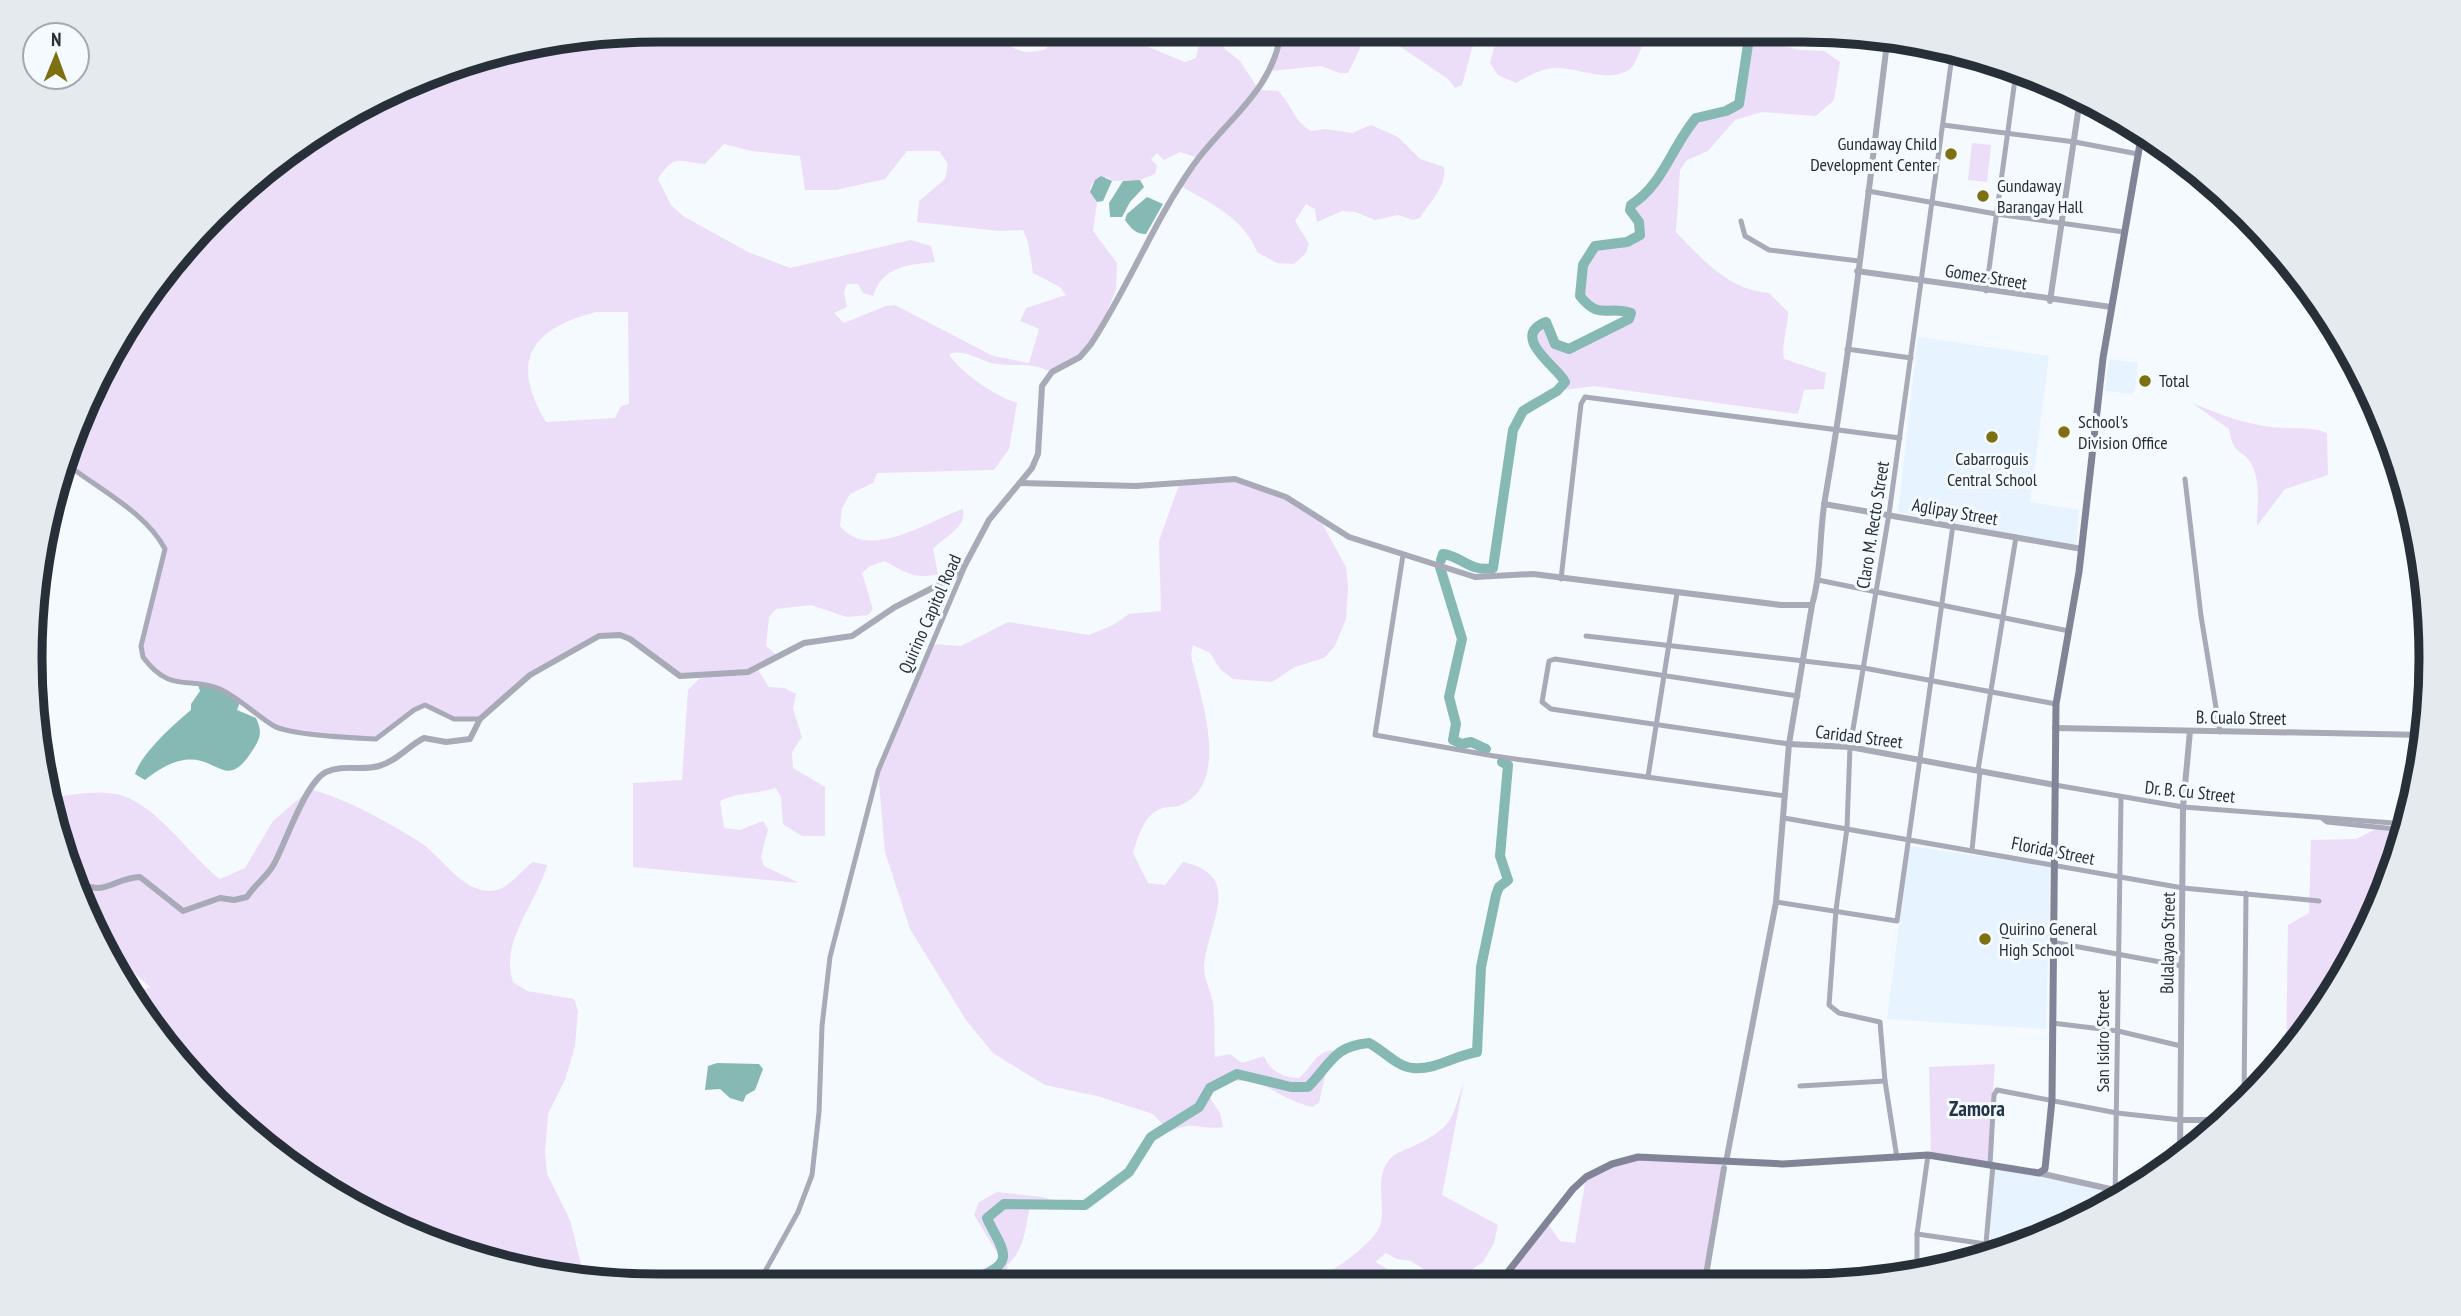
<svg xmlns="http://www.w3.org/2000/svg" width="2461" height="1316" font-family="'PT Sans Narrow',sans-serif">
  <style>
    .built { fill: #e7f3ff }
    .green { fill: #ecdef9; fill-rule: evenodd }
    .water { fill: #86b8b4 }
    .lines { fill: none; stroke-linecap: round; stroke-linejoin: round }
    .river { stroke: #86b8b4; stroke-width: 10 }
    .minor { stroke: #a8aab7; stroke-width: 5 }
    .tertiary { stroke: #a8aab7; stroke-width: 6 }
    .secondary { stroke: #818496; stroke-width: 7 }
    .poi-dot { fill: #7c7010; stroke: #f5fafe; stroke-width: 2.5 }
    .labels { text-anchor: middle; stroke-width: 6; stroke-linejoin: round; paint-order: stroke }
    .poi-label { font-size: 18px; fill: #273039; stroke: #f5fafe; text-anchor: start }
    .street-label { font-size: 18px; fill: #273039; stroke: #f5fafe }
    .quarter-label { font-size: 21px; font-weight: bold; fill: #233648; stroke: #f5fafe }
    .rim { fill: none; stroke: #273039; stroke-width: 9 }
  </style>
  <rect width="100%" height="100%" fill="#f5fafe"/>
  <g class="built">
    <polygon points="1918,337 2049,356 2030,502 2079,510 2076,547 1898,512"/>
    <polygon points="2109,359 2138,363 2134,394 2105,391"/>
    <polygon points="1909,846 2050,866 2046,1029 1887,1019"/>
    <polygon points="1993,1165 2115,1191 2115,1200 2043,1239 1985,1254"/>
  </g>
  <g class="green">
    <path d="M658 30H752L767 40 788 43 803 38 808 30H987L991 42 1000 39C1018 52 1025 55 1046 49L1055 30H1146L1141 44 1185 62 1196 58 1200 39 1206 30H1218L1225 49 1240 61 1259 90 1278 91C1293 106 1292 119 1311 131L1325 129 1352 133 1371 125 1398 137 1420 159 1444 167C1447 187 1429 202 1420 218L1413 220 1398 215 1375 220 1355 212 1342 211 1317 222 1315 209 1306 204 1295 221 1309 244 1306 253 1294 264 1277 263 1257 252C1244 218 1210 203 1181 186L1198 158 1180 152 1164 160 1157 153 1151 159 1157 166 1155 174 1140 180 1112 181 1108 177 1095 180 1090 188 1097 202 1093 231 1117 263 1116 289 1100 330 1080 357 1052 372C1025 361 1022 367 997 364 980 362 966 348 949 354 960 373 999 398 1017 403L1009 449 994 470 877 473 873 483 850 494 842 508 840 526C869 562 928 521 963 509 967 528 944 537 933 549L938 574C916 580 904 572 885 561L870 566 862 573 873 609 868 615 847 617 811 605 776 609 769 617 766 646 777 655 758 670 769 687 784 688 796 694 793 709 802 737 792 752 793 768 825 787V836H802L783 824 781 797 776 788C757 794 737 792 720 801L724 828 740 830 763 821 768 829 761 857 764 866 799 883 633 867V783L682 780 688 690 702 676H680L620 635 599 636 546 664 480 719 465 720 425 705 376 739 276 727 219 689 164 676 143 657 142 646 165 549 157 533 76 471 64 467 135 309 275 160 456 63ZM724 144 751 151 800 156 805 190H836L885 179 907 151H939L948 164 945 179 919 201 917 222 999 231 1023 230 1028 242 1033 273 1060 287 1066 295 1026 308 1020 321 1039 329 1029 363 993 356 895 305 886 306 844 323 834 313 847 307 844 292 847 284H858L863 293 873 296C883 266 907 265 935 262L931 246 911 240 790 268 748 252 683 216 671 205 658 179C675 153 678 162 705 164ZM596 312H628L629 404 621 406 615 418 546 422C509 360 531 329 596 312Z"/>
    <polygon points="1281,30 1340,31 1360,42 1360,48 1348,73 1340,73 1321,66 1271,71"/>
    <polygon points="1383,31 1483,31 1472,48 1462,85 1455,88 1448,79 1386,37"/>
    <path d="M1494 31H1636L1643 45C1639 52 1636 64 1630 69 1606 86 1572 63 1547 69 1537 71 1525 78 1516 83L1498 75 1490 63 1495 44Z"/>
    <path d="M1749 38 1800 50 1824 51 1840 62 1834 100 1816 116 1762 112 1735 120 1708 151 1687 160 1680 170 1676 232C1703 260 1729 290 1769 293L1788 312C1788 329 1781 344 1784 359L1826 373 1824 389 1804 390 1798 414 1594 386 1557 391 1565 382C1558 367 1509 337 1546 322L1555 344 1569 349 1629 319 1630 313C1607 305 1600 321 1580 296L1583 265 1595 246 1628 241 1640 235 1639 222 1630 210 1631 205 1645 196 1696 118 1726 111 1739 104Z"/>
    <polygon points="1972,143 1991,145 1987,182 1968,180"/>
    <path d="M2192 403C2221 415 2252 427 2284 428 2300 429 2311 427 2327 433L2328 475 2285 489 2257 526C2257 506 2261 483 2252 465 2242 447 2234 458 2229 429Z"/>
    <path d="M1217 478 1270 489 1322 523 1346 567 1348 588 1346 619 1335 646 1324 658 1295 667 1272 682 1233 679 1220 669 1210 653 1193 645 1191 655C1199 694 1233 782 1181 805 1175 808 1166 806 1160 809 1143 816 1138 838 1133 853L1148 883 1165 885 1183 862C1248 876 1204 928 1204 970 1205 981 1211 992 1213 1002 1215 1020 1214 1039 1215 1057L1230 1054 1242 1063 1264 1056C1270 1071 1283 1078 1299 1078 1312 1068 1314 1053 1332 1050L1337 1060 1326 1072 1319 1103 1312 1107C1272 1097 1264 1072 1217 1084L1210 1098 1220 1113 1223 1127C1200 1131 1194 1119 1170 1132L1153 1114 1097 1096 1045 1085 993 1053 966 1020 910 929 885 852 878 771 931 644 961 646 1008 622 1089 635 1113 625 1129 614 1161 611 1159 541 1180 482Z"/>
    <path d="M310 789C349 800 386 821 421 843 442 857 461 891 490 891 508 891 519 872 533 862L547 865C538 902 499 941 513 982L527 991 574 999 578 1011 575 1046 565 1080 548 1114 545 1151 547 1174 570 1220 585 1280 495 1265 344 1202 186 1073 136 992 150 987 112 953 78 899 54 797C71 795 91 791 109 793 152 796 187 854 220 879L245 868 273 821Z"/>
    <polygon points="2376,829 2404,833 2398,860 2347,972 2286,1057 2288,925 2309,913 2311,840 2356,839"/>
    <polygon points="1995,1064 1988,1163 1931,1157 1929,1067"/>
    <path d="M1464 1081 1442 1195 1498 1225 1494 1243 1483 1262 1464 1275 1430 1273 1411 1261 1397 1259 1386 1253 1375 1262 1411 1282 1325 1283 1317 1278C1333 1272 1379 1240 1381 1222 1385 1202 1374 1177 1390 1159 1395 1153 1407 1149 1414 1146 1453 1127 1451 1121 1464 1081Z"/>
    <polygon points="1624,1158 1726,1162 1713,1221 1705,1281 1510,1282 1507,1275 1546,1221 1560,1241 1575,1243 1586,1177"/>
    <path d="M997 1192 1043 1197 1064 1204 1030 1207C1025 1228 1025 1250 1007 1265L1008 1276 1038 1284H970L973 1274 1001 1259 974 1215 979 1202Z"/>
  </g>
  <g class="water">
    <polygon points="1101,176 1112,181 1103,201 1097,202 1090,192 1095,180"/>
    <polygon points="1140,180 1144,187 1130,202 1122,217 1110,217 1109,203 1123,181"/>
    <path d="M1147 197 1163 204 1146 234C1135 234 1131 228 1125 220L1127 214Z"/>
    <path d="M198 685 219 689 240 702 237 710 256 718C262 731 261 737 254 748 226 794 219 755 184 760 170 762 156 771 145 780L135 774C141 754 174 724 191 710V704L200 691Z"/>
    <polygon points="717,1063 759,1064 763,1069 755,1090 746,1095 743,1102 730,1098 720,1089 705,1090 708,1066"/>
  </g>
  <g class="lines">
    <g class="river">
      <path d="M1441 560 1443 554C1462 556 1468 572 1493 568L1513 430 1523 411 1557 391 1565 382C1558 367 1509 337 1546 322L1555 344 1569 349 1629 319 1631 313C1607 305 1600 321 1580 296L1583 265 1595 246 1627 242 1640 235 1639 222 1630 210 1631 205C1663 185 1672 146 1696 118L1726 111 1739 104 1749 38"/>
      <polyline points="1440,567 1462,639 1449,697 1456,724 1453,740 1462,744 1471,742 1486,749"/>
      <path d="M979 1284 981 1276C1019 1261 999 1246 987 1218L1004 1204 1085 1205 1129 1172 1151 1137 1199 1107 1210 1088 1237 1074 1291 1087H1308C1331 1064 1333 1046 1369 1043 1383 1050 1397 1067 1413 1068 1436 1070 1456 1055 1477 1052L1481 967 1496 895 1499 887 1508 880 1500 856 1508 765 1502 762"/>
    </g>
    <g class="minor">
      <polyline points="1943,125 2075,142 2138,154"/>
      <polyline points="1868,191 1996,214 2124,232"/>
      <polyline points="1741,221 1745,236 1769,250 1859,261"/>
      <polyline points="1986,291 2016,72"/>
      <polyline points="1847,349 1911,358"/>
      <path d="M64 467 76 471C106 493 147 515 165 549L141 646 143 657C170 694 189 676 220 689 239 698 256 715 274 726 290 735 355 738 376 739L414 710 425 705 454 719H480"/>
      <polyline points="2185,479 2201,616 2220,732"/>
      <polyline points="1403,555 1375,735 1494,756 1785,796"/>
      <polyline points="1561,579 1581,404 1585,397 1900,438"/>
      <polyline points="1818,580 2069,631"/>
      <polyline points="1586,636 1864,668 2056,704"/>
      <polyline points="2421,735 2422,758"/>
      <polyline points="1789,744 1551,709 1542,702 1549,661 1555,659 1798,696"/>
      <polyline points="1978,770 2016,537"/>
      <polyline points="1648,777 1677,593"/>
      <polyline points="2055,785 2183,807 2406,824"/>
      <polyline points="1784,818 2183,888 2319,901"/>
      <polyline points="2323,819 2327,822 2405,830"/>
      <polyline points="1972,850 1980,771"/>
      <polyline points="1776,902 1897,921 1953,525"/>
      <polyline points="2052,942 2182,966"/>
      <polyline points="2052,1023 2118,1031 2181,1046"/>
      <polyline points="1800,1086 1885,1081"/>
      <polyline points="2244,1100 2246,893"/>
      <polyline points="1897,1158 1885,1081 1880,1022 1839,1013 1829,1005 1836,910 1847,828 1850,747 1889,514 1953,49"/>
      <polyline points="1990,1164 1994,1095 1997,1090 2117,1113 2181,1120"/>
      <polyline points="2115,1200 2121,798"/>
      <polyline points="1917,1234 1986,1244"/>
      <polyline points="1985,1254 1993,1165"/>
      <polyline points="1917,1272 1917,1234 1928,1155"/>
      <polyline points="758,1284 798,1212 812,1175 819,1112 822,1026 830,957 878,771 965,566"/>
    </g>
    <g class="tertiary">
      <polyline points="1857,271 2111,307"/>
      <polyline points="2050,301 2080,99"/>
      <path d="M1020 483 1136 486 1235 479 1286 497 1349 537 1475 577 1533 574 1781 605H1812C1822 570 1819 534 1825 499 1851 348 1868 195 1887 43L1890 39"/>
      <polyline points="1824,504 2082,549"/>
      <polyline points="2055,728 2426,735"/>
      <polyline points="1789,744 1850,747 2055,785"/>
      <path d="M72 876C102 902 111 878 140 877L183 911 220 898 234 900 247 897C255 884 267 877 274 864 286 842 305 783 326 772 343 764 362 771 379 766 397 761 408 746 424 738L446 742 470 739 480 719 530 675 599 636 620 635 630 639 680 676 748 672 804 643 852 636 895 607 952 578 965 565 989 520 1032 468 1038 454 1042 386 1052 372 1080 357 1091 344C1128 288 1153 223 1192 167 1224 121 1275 90 1281 30"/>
      <polyline points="2181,1120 2221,1120"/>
      <polyline points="2180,1156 2183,807 2190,731"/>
      <polyline points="1726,1162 1776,902 1789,744 1812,605"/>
      <polyline points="2039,1173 2128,1193"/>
      <polyline points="1705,1281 1724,1168"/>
    </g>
    <polyline class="secondary" points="1500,1282 1573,1189 1586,1177 1612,1164 1638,1157 1783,1164 1928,1155 2039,1173 2045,1169 2052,1100 2056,704 2079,572 2103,358 2142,132"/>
  </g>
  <g class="poi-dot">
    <circle cx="1951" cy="154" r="7"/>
    <circle cx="1983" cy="196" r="7"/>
    <circle cx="2145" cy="381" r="7"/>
    <circle cx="2064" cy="432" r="7"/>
    <circle cx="1992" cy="437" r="7"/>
    <circle cx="1985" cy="939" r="7"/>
  </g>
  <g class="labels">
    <g class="poi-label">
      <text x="1937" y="150" text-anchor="end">Gundaway Child<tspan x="1937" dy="21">Development Center</tspan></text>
      <text x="1997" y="192">Gundaway<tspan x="1997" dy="21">Barangay Hall</tspan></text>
      <text x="2159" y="387">Total</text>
      <text x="2078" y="428">School's<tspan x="2078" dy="21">Division Office</tspan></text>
      <text x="1992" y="465" text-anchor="middle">Cabarroguis<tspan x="1992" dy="21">Central School</tspan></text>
      <text x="1999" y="935">Quirino General<tspan x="1999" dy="21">High School</tspan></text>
    </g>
    <g class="street-label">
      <text transform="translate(1986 277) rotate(9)" y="6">Gomez Street</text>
      <text transform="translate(1955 512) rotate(10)" y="6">Aglipay Street</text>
      <text transform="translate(1873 525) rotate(-81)" y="6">Claro M. Recto Street</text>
      <text transform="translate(930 614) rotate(-66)" y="6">Quirino Capitol Road</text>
      <text transform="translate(2241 718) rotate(1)" y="6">B. Cualo Street</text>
      <text transform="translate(1859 737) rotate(7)" y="6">Caridad Street</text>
      <text transform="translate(2190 792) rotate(6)" y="6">Dr. B. Cu Street</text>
      <text transform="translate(2053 851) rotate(11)" y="6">Florida Street</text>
      <text transform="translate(2168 943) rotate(-89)" y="6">Bulalayao Street</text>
      <text transform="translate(2103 1041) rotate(-90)" y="6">San Isidro Street</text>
    </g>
    <g class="quarter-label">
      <text x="1977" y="1116">Zamora</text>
    </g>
  </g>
  <path d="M0 0H2461V1316H0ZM658 42H1803A616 616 0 0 1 2419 658V658A616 616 0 0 1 1803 1274H658A616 616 0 0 1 42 658V658A616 616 0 0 1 658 42Z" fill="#e5eaee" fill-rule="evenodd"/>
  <path class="rim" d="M658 42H1803A616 616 0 0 1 2419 658V658A616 616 0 0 1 1803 1274H658A616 616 0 0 1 42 658V658A616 616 0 0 1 658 42Z"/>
  <g transform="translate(56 56) rotate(1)"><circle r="33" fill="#f5fafe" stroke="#a3a9af" stroke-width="2"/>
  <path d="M0-5L12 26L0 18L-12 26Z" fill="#7c7010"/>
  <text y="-10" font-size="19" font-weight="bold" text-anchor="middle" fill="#273039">N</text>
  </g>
</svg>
